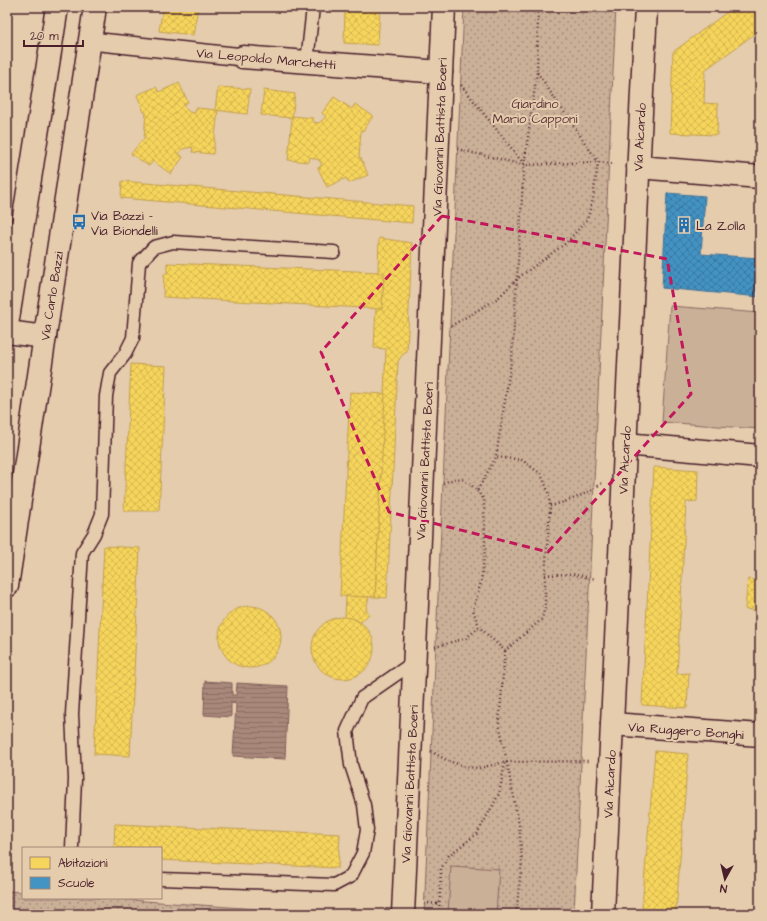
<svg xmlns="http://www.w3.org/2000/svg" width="767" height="921" font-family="'Architects Daughter',sans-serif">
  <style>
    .grass { fill: url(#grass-dots); stroke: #8a6862 }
    .garden { fill: #cbb098; stroke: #8a6862 }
    .water { fill: url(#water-rules); stroke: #825e5a }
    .homes { fill: url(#homes-cross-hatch); stroke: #c29e4d }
    .schools { fill: url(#schools-cross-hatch); stroke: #457095 }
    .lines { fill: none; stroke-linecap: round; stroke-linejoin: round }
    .service-casing { stroke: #4a1f2b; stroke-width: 15 }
    .pedestrian-casing { stroke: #4a1f2b; stroke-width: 20 }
    .minor-casing { stroke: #4a1f2b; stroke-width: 25 }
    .primary-casing { stroke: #4a1f2b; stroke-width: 25 }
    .path { stroke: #4a1f2b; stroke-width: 2.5; stroke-dasharray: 1 3; stroke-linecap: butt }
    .service { stroke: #e4ccad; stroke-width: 12 }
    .pedestrian { stroke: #e4ccad; stroke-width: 17 }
    .minor { stroke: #e4ccad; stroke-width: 22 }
    .primary { stroke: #e4ccad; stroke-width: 22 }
    .marked { fill: none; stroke: #c2185b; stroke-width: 3; stroke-dasharray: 8 5; stroke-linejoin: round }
    .labels { text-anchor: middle; stroke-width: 4; stroke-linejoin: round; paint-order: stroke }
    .street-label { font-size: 13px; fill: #4a1f2b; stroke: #e4ccad }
    .park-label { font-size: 13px; fill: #5d353b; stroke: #e4ccad }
    .poi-label { font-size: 13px; fill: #4a1f2b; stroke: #e4ccad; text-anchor: start }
  </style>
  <defs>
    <pattern id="grass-dots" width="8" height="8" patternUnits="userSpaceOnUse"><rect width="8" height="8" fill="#cbb098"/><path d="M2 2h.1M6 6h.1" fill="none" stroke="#a78f7c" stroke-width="1.8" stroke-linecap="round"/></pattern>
    <pattern id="water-rules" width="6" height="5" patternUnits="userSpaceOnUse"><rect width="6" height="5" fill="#a8887a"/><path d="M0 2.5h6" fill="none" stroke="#8b6f64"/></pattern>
    <pattern id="homes-cross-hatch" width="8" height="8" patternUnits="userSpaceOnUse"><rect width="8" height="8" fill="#f6d55c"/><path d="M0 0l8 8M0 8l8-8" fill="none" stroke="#d4b650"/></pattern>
    <pattern id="schools-cross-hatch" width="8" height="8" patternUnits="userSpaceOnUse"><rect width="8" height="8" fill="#4393c3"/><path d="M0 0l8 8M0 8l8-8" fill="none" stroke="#3a779f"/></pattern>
  </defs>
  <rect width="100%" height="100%" fill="#e4ccad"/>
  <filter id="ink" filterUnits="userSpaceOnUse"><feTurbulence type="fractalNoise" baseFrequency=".025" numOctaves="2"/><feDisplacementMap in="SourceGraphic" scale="8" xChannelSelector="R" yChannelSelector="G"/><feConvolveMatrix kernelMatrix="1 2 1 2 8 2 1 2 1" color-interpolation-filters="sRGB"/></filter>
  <g filter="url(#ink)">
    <g class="grass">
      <polygon points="464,7 616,7 574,914 424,914"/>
      <polygon points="7,891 23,892 23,898 103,898 326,914 7,914"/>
    </g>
    <g class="garden">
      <polygon points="670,306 760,313 760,429 662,422"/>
      <polygon points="451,866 499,869 496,914 448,914"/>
    </g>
    <polygon class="water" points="205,681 232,683 232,695 236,695 237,683 288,686 285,759 233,756 236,704 231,703 231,717 204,715"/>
    <g class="homes">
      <polygon points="163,7 198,7 193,35 159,31"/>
      <polygon points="345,7 380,7 378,45 344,43"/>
      <polygon points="734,7 760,7 760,30 705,70 704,103 718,104 717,135 670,133 673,52"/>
      <polygon points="179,83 188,102 183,105 189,112 195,113 196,108 218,110 213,154 192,152 193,147 182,149 179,153 183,157 171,174 153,161 149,166 131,154 142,140 144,140 146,112 144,112 137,95 156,87 159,92"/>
      <polygon points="218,87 250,89 247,114 215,110"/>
      <polygon points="264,90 295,94 292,118 261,115"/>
      <polygon points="334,97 352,109 355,104 373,116 363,131 361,130 359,158 361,158 368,175 349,183 346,178 327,187 318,168 322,165 319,160 310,157 309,162 288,160 292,118 292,116 313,118 313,122 319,123 326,117 322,113"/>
      <polygon points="122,181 413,206 412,223 121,198"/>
      <polygon points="379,238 412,243 407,352 403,354 398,361 387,598 375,597 386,349 374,348 376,308 382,309 384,274 378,272"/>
      <polygon points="167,263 378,272 384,274 382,309 163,297 164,274 167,274"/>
      <polygon points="131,364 166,366 159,511 124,511"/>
      <polygon points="350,392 385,394 375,597 340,596"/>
      <polygon points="654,467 698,470 697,501 686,502 677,674 689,673 687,708 642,705"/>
      <polygon points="104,546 140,548 130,756 94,754"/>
      <polygon points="748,579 760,581 760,613 758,611 745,609"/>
      <polygon points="346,596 369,597 366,609 369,614 361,622 345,617"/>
      <circle cx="250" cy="637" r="31"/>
      <circle cx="343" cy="648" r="31"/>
      <polygon points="655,751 688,754 676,911 642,908"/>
      <polygon points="115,824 340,834 338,868 161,860 161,848 114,848"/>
    </g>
    <polygon class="schools" points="667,193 705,196 701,254 760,258 760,297 662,288"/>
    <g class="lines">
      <g class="service-casing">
        <g id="service">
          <polyline points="307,62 313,7"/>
          <polyline points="72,848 75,779 72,714 82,553 94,534 102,514 106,396 110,373 125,354 133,338 139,263 154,247 173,242 334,252"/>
          <polyline points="161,879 334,885 351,876 363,853 367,830 364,805 351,765 347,731 362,698 414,662"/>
        </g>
      </g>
      <g class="pedestrian-casing">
        <polyline id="pedestrian" points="91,41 243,57"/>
      </g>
      <g class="minor-casing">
        <g id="minor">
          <polyline points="243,57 441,72"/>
          <polyline points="638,167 760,177"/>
          <polyline points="7,332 45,337"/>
          <polyline points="625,444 760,456"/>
          <polyline points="612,724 760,735"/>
          <polyline points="403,914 444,7"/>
          <polyline points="603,914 646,7"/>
        </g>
      </g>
      <g class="primary-casing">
        <g id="primary">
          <polyline points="7,325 57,7"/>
          <polyline points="7,586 95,7"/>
        </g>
      </g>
      <g class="path">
        <polyline points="461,85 524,164"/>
        <polyline points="457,149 524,165 598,162 615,164"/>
        <polyline points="451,326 498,298 518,278 566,243 587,220 593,198 598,162 537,72"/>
        <path d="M443 483C460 476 464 477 477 491L496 457"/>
        <polyline points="477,491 484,499 485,550 481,582 473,610 479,627 505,651 542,619 545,607 545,575 550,506 548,491 541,474 522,460 496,457 512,356 524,165 537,72 538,7"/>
        <path d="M550 506C569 501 586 495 602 483"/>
        <polyline points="545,575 571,574 596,579"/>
        <polyline points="435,647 466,638 479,627"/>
        <polyline points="505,651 499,723 519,824 522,860 516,914"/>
        <polyline points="431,751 446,760 466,767 480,768 505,762 588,761"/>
        <polyline points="424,903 439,904"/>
        <polyline points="439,914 441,869 449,855 477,834 499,794 505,763"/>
      </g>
      <use href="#service" class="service"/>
      <use href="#pedestrian" class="pedestrian"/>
      <use href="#minor" class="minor"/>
      <use href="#primary" class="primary"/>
    </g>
  </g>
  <path class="marked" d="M442 216 667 259 691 394 548 552 389 512 321 352Z"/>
  <defs>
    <g id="bus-bare" transform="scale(1.2)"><path d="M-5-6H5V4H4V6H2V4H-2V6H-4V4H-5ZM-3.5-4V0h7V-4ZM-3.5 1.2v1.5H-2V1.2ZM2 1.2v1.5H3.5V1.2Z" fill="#1f6fb2" stroke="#e4ccad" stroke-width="2.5" paint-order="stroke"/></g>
    <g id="building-bare" transform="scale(1.2)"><path d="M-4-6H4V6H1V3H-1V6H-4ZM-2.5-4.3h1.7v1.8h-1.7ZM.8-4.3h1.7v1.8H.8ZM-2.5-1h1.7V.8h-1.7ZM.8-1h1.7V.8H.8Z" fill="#1f6fb2" stroke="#e4ccad" stroke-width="2.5" paint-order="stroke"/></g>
  </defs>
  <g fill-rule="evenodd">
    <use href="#bus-bare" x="79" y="222"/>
    <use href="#building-bare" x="684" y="225"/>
  </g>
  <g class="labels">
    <g class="street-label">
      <text transform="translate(266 58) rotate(5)" y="5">Via Leopoldo Marchetti</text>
      <text transform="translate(439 137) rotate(-88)" y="5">Via Giovanni Battista Boeri</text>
      <text transform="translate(639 137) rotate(-87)" y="5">Via Aicardo</text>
      <text transform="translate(51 296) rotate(-81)" y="5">Via Carlo Bazzi</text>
      <text transform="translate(624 460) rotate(-87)" y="5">Via Aicardo</text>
      <text transform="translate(424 461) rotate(-87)" y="5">Via Giovanni Battista Boeri</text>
      <text transform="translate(686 730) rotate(4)" y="5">Via Ruggero Bonghi</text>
      <text transform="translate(409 784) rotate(-87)" y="5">Via Giovanni Battista Boeri</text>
      <text transform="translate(609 784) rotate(-87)" y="5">Via Aicardo</text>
    </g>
    <g class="park-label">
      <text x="535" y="108">Giardino<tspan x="535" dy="15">Mario Capponi</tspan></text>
    </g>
    <g class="poi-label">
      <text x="91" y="220">Via Bazzi -<tspan x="91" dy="15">Via Biondelli</tspan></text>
      <text x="696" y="230">La Zolla</text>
    </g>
  </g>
  <rect width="767" height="921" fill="none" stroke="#e4ccad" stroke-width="24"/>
  <rect x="12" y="12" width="743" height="897" fill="none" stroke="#4a1f2b" stroke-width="1.5" filter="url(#ink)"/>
  <rect x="22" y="847" width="140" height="52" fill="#e4ccad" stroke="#a68779"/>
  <rect x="30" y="857" width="20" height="12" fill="#f6d55c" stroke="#a68779"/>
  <text x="58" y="867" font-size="12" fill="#4a1f2b">Abitazioni</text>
  <rect x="30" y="877" width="20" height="12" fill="#4393c3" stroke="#a68779"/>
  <text x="58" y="887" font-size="12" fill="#4a1f2b">Scuole</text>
  <g transform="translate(725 879) rotate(188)" stroke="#e4ccad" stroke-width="3" paint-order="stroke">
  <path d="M0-3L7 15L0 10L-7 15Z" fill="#4a1f2b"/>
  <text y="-6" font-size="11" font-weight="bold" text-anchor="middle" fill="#4a1f2b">N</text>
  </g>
  <path d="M24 40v6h59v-6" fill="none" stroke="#4a1f2b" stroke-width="2"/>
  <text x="30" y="40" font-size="12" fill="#4a1f2b" stroke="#e4ccad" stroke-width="3" paint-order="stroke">20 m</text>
</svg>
